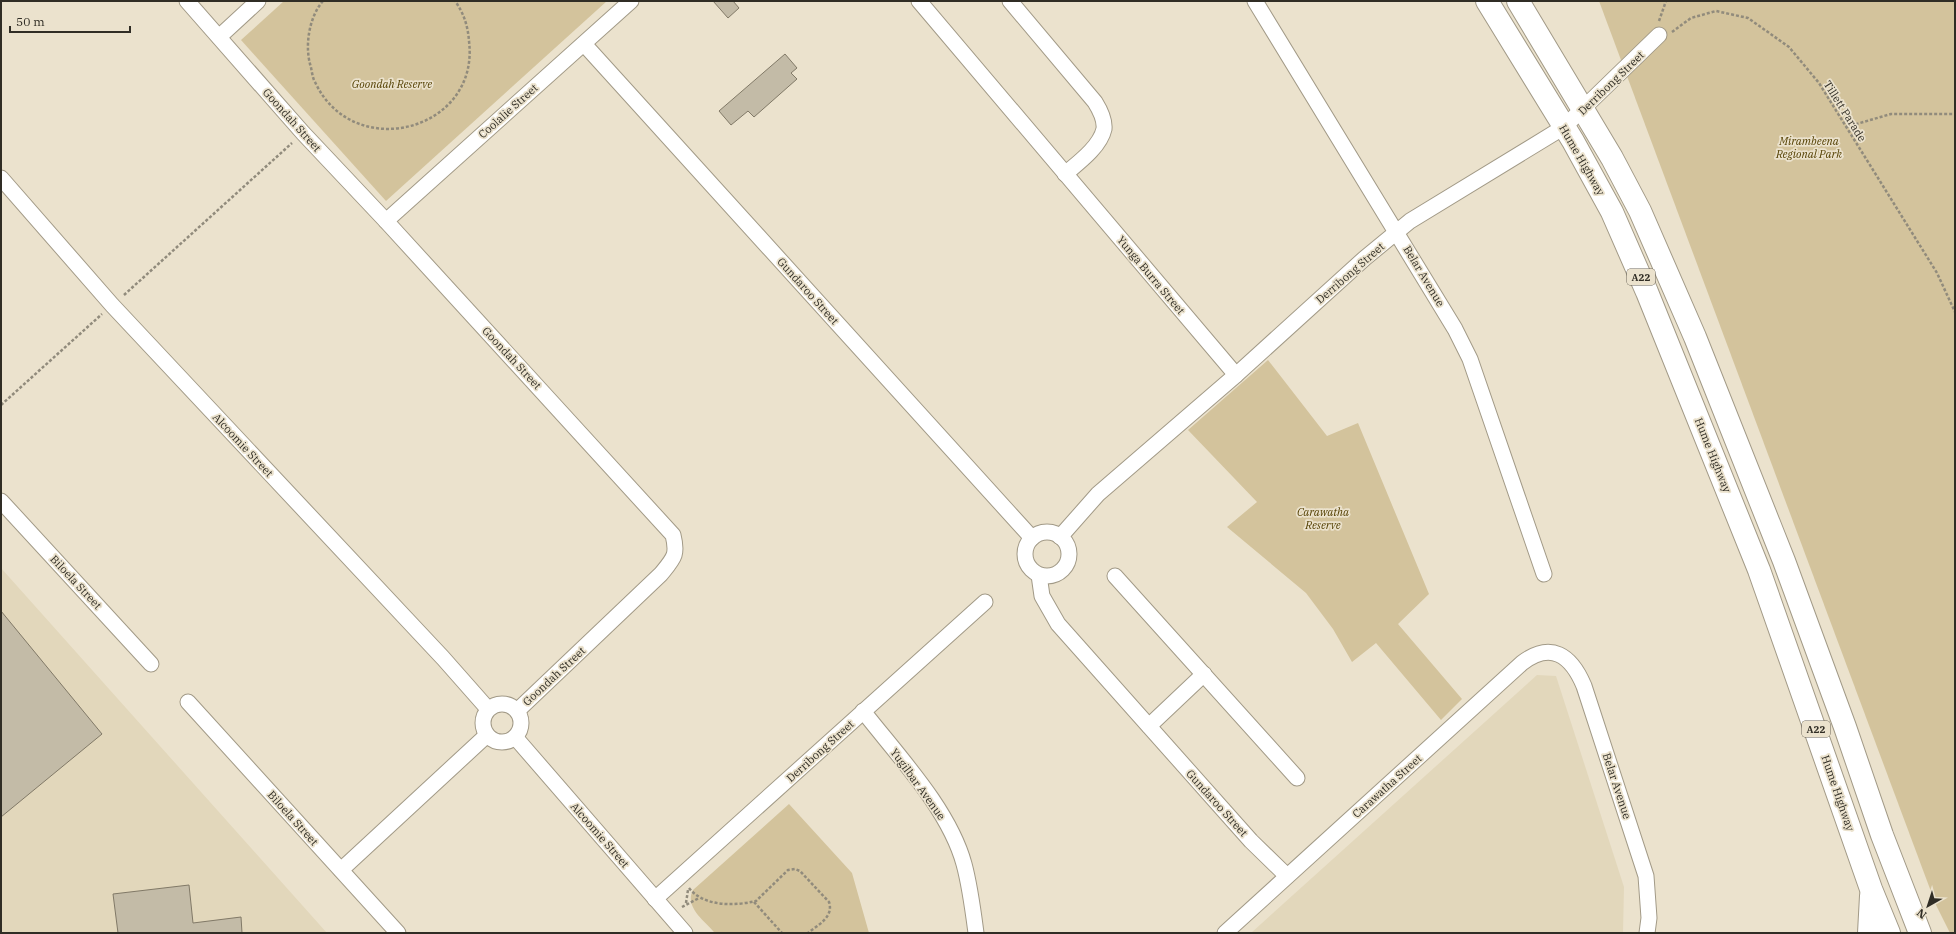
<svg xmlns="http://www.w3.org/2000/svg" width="1956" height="934" font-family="'IBM Plex Serif',serif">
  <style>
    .built { fill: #e2d7bb }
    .green { fill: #d3c39c }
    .building { fill: #c3bba7; stroke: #817967 }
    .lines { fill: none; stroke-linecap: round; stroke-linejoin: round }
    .street-casing { stroke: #a29a87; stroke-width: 17 }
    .highway-casing { stroke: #a29a87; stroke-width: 24 }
    .path { stroke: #918b7c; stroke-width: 2.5; stroke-dasharray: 3 2; stroke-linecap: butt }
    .street { stroke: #fff; stroke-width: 15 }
    .highway { stroke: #fff; stroke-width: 22 }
    .labels { text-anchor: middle; stroke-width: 3.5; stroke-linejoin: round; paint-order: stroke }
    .shield { fill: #ebe2cd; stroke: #686357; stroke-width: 1 }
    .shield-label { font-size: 10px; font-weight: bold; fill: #302d25 }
    .street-label { font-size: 11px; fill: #302d25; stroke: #ebe2cd }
    .park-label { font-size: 11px; font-style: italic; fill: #533f00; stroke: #ebe2cd }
  </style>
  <rect width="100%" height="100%" fill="#ebe2cd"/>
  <g class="built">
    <polygon points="1,568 126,708 327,933 1,933"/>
    <polygon points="1537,675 1556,676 1624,887 1623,933 1251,933"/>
  </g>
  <g class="green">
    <polygon points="284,1 607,1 386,201 241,40"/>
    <polygon points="1599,1 1955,1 1955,933 1950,933 1936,905"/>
    <polygon points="1268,360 1327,436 1358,423 1429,594 1398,624 1462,699 1441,720 1376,643 1352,662 1333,629 1306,593 1227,527 1257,502 1188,430"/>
    <path d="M789 804 852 873 869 933H715C705 921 684 907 693 890Z"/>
  </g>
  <g class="building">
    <polygon points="713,1 733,1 739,8 728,18"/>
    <polygon points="785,54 797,68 791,73 797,79 754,117 748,111 731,125 719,111"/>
    <polygon points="1,611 102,734 1,817"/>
    <polygon points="189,885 193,923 241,917 242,933 118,933 113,894"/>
  </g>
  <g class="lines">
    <g class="street-casing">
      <g id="street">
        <path d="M187 1 303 133 386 221 673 535C678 555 674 558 661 574L517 711"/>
        <polyline points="919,1 1236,375"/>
        <path d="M1010 1 1095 102C1100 110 1105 120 1104 129 1100 147 1078 163 1065 174"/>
        <polyline points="1255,1 1455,329 1470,359 1544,574"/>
        <polyline points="219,37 258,1"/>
        <polyline points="584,44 1032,538"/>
        <polyline points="1,178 112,305 443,658 488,709"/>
        <polyline points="386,221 631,1"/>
        <polyline points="1,501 151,664"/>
        <circle cx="1047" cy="554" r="22"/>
        <polyline points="1060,537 1098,494 1236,375 1365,258 1410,221 1564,127 1659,35"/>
        <polyline points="1039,575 1042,596 1058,624 1251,841 1287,876"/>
        <polyline points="1115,576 1297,778"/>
        <polyline points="188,702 398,933"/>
        <circle cx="502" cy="723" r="19"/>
        <path d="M863 711C898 756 949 809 964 864 970 886 973 910 976 933"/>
        <polyline points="1149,726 1204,674"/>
        <polyline points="515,737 685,933"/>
        <polyline points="341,870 487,735"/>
        <polyline points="655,899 985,602"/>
        <path d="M1225 933 1522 663C1551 641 1571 655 1584 686L1646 876 1649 918 1647 933"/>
      </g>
    </g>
    <g class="highway-casing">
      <g id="highway">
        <polyline points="1487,1 1573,141 1612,212 1647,292 1759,570 1871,889 1889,933"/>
        <polyline points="1518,1 1612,158 1640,211 1695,337 1784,561 1845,727 1882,835 1920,933"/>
        <polyline points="1869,933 1871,896"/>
      </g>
    </g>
    <g class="path">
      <path d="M323 1C309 17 305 45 310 64 312 70 312 77 315 82 353 164 480 131 469 41 468 27 464 13 455 1"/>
      <polyline points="1659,21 1666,1"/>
      <polyline points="1672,32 1691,18 1716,11 1748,18 1789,47 1819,83 1937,273 1955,312"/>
      <polyline points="1846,127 1891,114 1955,114"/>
      <polyline points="124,295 292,143"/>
      <polyline points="1,405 102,314"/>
      <path d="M689 888C704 907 735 906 756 901L788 870 795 869 800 871 829 902C834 917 818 925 808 933"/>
      <polyline points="754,902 782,933"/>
      <polyline points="686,903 688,890"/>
      <polyline points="682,907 699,898"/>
    </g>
    <use href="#street" class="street"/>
    <use href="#highway" class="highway"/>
  </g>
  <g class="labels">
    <g class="shield">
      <rect x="1627" y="269" width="28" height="16" rx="3"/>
      <rect x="1802" y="721" width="28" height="16" rx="3"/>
    </g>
    <g class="shield-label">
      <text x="1641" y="281">A22</text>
      <text x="1816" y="733">A22</text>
    </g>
    <g class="street-label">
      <text transform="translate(1611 83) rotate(-44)" y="4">Derribong Street</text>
      <text transform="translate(508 111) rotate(-42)" y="4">Coolalie Street</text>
      <text transform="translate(1845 111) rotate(58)" y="4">Tillett Parade</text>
      <text transform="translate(292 120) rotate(48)" y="4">Goondah Street</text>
      <text transform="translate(1582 160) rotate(60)" y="4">Hume Highway</text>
      <text transform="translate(1350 273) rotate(-41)" y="4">Derribong Street</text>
      <text transform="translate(1151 275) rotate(50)" y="4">Yunga Burra Street</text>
      <text transform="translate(1424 276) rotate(59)" y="4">Belar Avenue</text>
      <text transform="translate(808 291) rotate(48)" y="4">Gundaroo Street</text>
      <text transform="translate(512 358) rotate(47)" y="4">Goondah Street</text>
      <text transform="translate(243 445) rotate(47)" y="4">Alcoomie Street</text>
      <text transform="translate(1713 455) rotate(68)" y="4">Hume Highway</text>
      <text transform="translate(76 582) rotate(47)" y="4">Biloela Street</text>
      <text transform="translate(554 676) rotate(-43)" y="4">Goondah Street</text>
      <text transform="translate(820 751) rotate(-42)" y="4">Derribong Street</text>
      <text transform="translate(918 784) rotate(54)" y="4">Yugilbar Avenue</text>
      <text transform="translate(1387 786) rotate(-42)" y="4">Carawatha Street</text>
      <text transform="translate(1617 786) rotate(72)" y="4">Belar Avenue</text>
      <text transform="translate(1838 793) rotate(71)" y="4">Hume Highway</text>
      <text transform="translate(1217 803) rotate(48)" y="4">Gundaroo Street</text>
      <text transform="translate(293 818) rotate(48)" y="4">Biloela Street</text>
      <text transform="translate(600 835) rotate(49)" y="4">Alcoomie Street</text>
    </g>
    <g class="park-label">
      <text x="392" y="88">Goondah Reserve</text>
      <text x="1809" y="145">Mirambeena<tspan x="1809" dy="13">Regional Park</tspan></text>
      <text x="1323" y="516">Carawatha<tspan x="1323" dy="13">Reserve</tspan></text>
    </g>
  </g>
  <rect width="1956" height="934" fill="none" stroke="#302d25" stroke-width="4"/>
  <g transform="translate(1928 906) rotate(219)" stroke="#ebe2cd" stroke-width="3" paint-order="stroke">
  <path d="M0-3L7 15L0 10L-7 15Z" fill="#302d25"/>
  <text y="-6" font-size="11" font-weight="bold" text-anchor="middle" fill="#302d25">N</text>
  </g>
  <path d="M10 26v6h120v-6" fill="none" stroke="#302d25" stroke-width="2"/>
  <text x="16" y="26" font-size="12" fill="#302d25" stroke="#ebe2cd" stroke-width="3" paint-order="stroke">50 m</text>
</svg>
